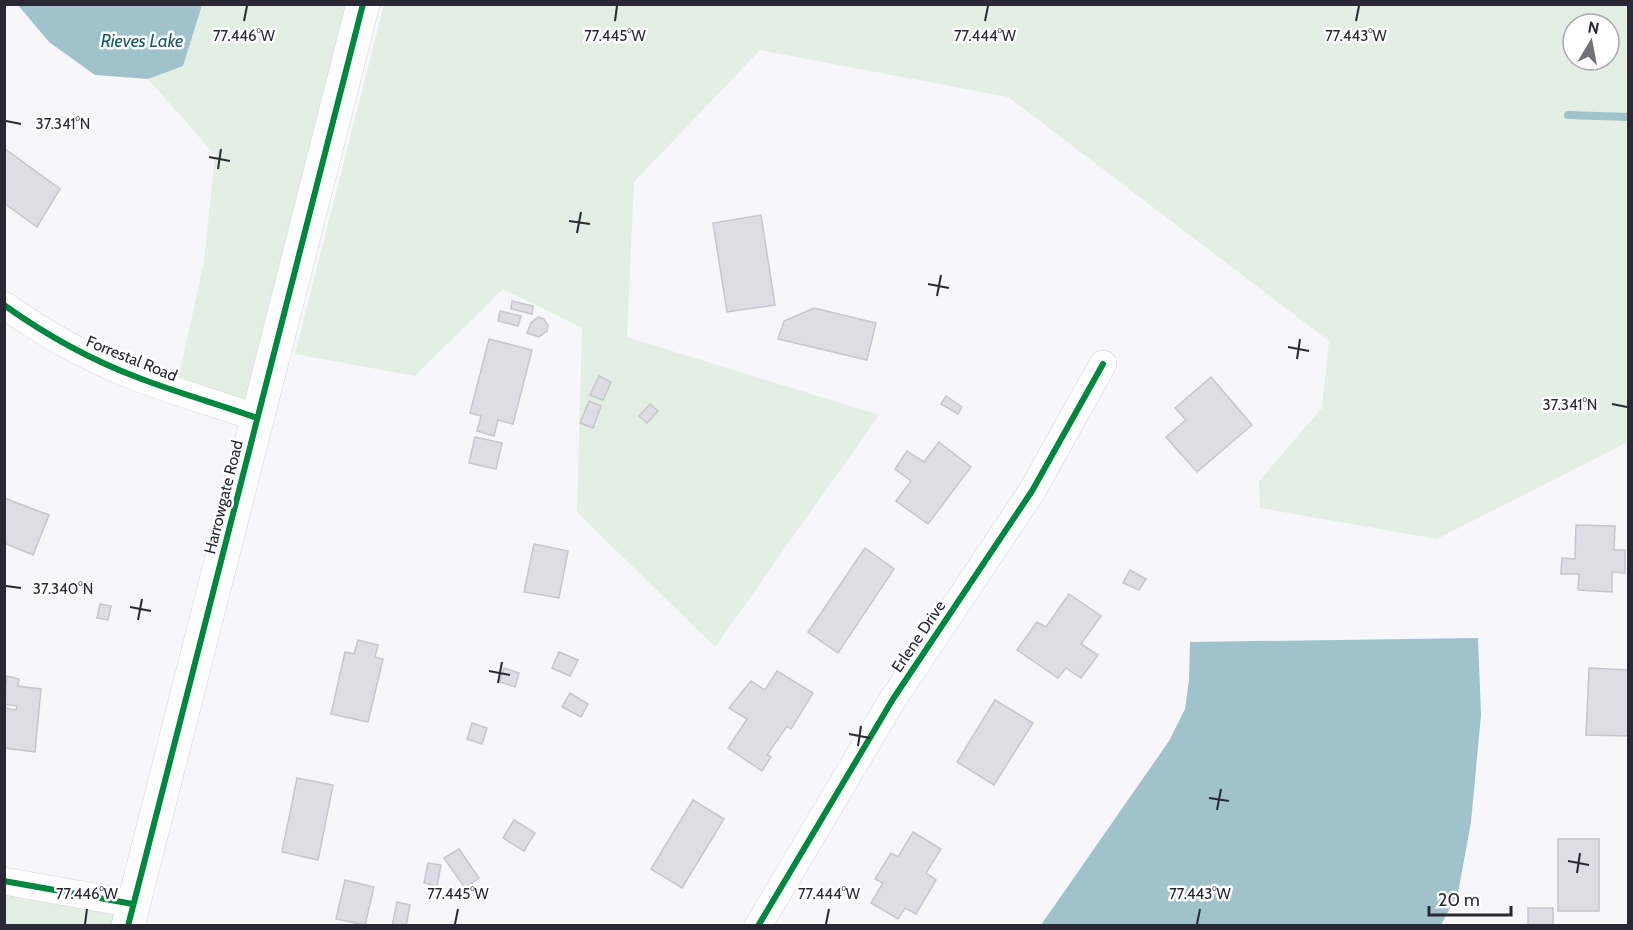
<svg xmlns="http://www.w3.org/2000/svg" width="1633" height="930" font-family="Cabin,sans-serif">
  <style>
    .green { fill: #e3efe3; fill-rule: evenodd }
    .water { fill: #9fc2cb }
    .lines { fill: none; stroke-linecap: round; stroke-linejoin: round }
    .stream { stroke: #9fc2cb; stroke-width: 8 }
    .building { fill: #dedce5; stroke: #c7c5cd; stroke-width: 1.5 }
    .street-casing { stroke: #d6d4dd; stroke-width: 28 }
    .secondary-casing { stroke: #d6d4dd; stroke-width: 34 }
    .street { stroke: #fefefe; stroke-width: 27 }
    .secondary { stroke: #fefefe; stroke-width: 33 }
    .cycleway-casing { stroke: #fff; stroke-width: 10 }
    .cycleway { stroke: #00873e; stroke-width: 6 }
    .ticks { fill: none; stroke: #2a2834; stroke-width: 2 }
    .labels { text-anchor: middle; stroke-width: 5; stroke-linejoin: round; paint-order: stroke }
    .street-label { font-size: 16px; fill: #2a2834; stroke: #fff }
    .water-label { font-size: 18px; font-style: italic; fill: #155b67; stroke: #fff }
    .ticks-label { font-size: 15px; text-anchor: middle; fill: #2a2834; stroke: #fff; stroke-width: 5; stroke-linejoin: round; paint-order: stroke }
  </style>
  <rect width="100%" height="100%" fill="#f7f6fa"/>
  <g class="green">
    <polygon points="202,5 363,5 257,418 176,390 204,261 215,155 148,79 183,66"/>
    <path d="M384 5H1628V442L1437 539 1260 508 1259 481 1322 408 1329 341 1008 97 760 50 634 182 627 337 879 415 715 647 577 512 582 328 503 289 415 376 295 354ZM1573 24H1609V60H1573Z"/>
    <polygon points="13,882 133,904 128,925 5,926 5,896"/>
  </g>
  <g class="water">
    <polygon points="18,5 202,5 183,66 148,79 95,75 49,42"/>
    <polygon points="1478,638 1481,715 1471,822 1458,893 1441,925 1041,925 1169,741 1185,709 1189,680 1190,642"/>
  </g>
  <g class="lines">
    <polyline class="stream" points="1568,115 1628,117"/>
  </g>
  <g class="building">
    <polygon points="4,148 60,189 37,227 4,203"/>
    <polygon points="761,215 775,305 727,312 713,223"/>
    <polygon points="512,301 533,306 532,314 511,309"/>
    <polygon points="814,308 876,323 867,360 778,339 784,321"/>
    <polygon points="500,311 521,316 518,326 498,321"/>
    <polygon points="538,317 544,319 548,326 547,331 539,337 527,333 531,323"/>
    <polygon points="489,339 532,350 513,424 498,420 494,436 477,431 481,416 470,413"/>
    <polygon points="599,376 611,382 603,400 590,395"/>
    <polygon points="1211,377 1252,425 1197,472 1166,437 1186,420 1175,408"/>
    <polygon points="946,396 962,407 958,414 941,404"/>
    <polygon points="589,401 601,406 593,428 580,423"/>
    <polygon points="650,404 658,411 647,423 639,416"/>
    <polygon points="475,437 502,443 496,469 469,463"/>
    <polygon points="939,442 971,467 928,524 896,501 911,481 895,469 907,451 924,462"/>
    <polygon points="4,498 49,515 33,555 4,543"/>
    <polygon points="1576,525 1615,526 1614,550 1625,550 1625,573 1612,572 1612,592 1578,590 1579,574 1561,574 1562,558 1575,559"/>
    <polygon points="534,544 568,551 559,598 524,592"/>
    <polygon points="865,548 894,569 838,653 808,632"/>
    <polygon points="1130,570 1146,579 1139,590 1123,583"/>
    <polygon points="1069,594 1101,616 1081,644 1098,655 1081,678 1066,668 1058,678 1017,650 1037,622 1046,627"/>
    <polygon points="100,604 111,606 108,620 97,618"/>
    <polygon points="358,640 378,645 375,657 383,659 368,722 331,714 345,652 354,654"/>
    <polygon points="559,652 578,660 570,676 552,668"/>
    <polygon points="504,668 519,673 515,687 500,682"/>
    <polygon points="1589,668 1628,670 1628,736 1586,735"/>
    <polygon points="777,671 813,693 791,729 787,726 767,755 771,757 762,771 728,748 747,719 729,708 751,681 765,690"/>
    <polygon points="7,676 19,679 18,686 41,689 35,752 4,748 4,708 16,710 17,706 4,704"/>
    <polygon points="570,693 588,704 581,717 562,707"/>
    <polygon points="995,700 1033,723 994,785 957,762"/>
    <polygon points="472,723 487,728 482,744 467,739"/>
    <polygon points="297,778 333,785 318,860 282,852"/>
    <polygon points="693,800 724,819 682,888 651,869"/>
    <polygon points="514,820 535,833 524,851 503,838"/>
    <polygon points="913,832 941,849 926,873 936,880 916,914 905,908 898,919 871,903 883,883 875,879 891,853 898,857"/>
    <rect x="1558" y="839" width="41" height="72"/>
    <polygon points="459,849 479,878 465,888 444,858"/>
    <polygon points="428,863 441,865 437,886 424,883"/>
    <polygon points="345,880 374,887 365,925 336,919"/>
    <polygon points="397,902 410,905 406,926 392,926"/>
    <rect x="1528" y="908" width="25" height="18"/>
  </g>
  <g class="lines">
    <g class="street-casing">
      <g id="street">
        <path d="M4 305C46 335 91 360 139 378 178 393 218 404 257 418"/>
        <polyline points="4,881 133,904"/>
        <polyline points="758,926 893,699 1032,491 1103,364"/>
      </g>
    </g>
    <g class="secondary-casing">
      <polyline id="secondary" points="128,926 363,4"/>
    </g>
    <use href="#street" class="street"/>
    <use href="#secondary" class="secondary"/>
    <g class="cycleway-casing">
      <g id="cycleway">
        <path d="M4 305C46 335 91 360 139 378 178 393 218 404 257 418"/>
        <polyline points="4,881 133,904"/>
        <polyline points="128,926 363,4"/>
        <polyline points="758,926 893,699 1032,491 1103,364"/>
      </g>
    </g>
    <use href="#cycleway" class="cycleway"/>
  </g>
  <path class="ticks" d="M244 21 247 6M615 21 617 6M985 21 988 6M1356 21 1359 6M6 121 21 124M209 157 230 161M218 169 221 149M569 221 590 224M577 233 581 212M928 284 949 288M937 296 941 275M1288 347 1309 351M1297 359 1300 339M1612 404 1627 407M6 586 21 588M130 607 151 611M138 620 142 599M489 671 510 675M498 683 502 662M849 734 870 738M858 746 861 726M1209 798 1229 801M1217 810 1221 789M1568 861 1589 865M1577 873 1580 853M85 924 87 909M455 924 458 909M826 924 829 909M1197 924 1200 909"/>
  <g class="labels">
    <g class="street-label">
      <text transform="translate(132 358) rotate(22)" y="6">Forrestal Road</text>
      <text transform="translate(223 497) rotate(-76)" y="6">Harrowgate Road</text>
      <text transform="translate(918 636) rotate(-56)" y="6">Erlene Drive</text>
    </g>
    <g class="water-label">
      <text x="142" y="47">Rieves Lake</text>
    </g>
  </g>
  <g class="ticks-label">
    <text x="244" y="41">77.446°W</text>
    <text x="615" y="41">77.445°W</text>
    <text x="985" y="41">77.444°W</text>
    <text x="1356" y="41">77.443°W</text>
    <text x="63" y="129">37.341°N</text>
    <text x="1570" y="410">37.341°N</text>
    <text x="63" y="594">37.340°N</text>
    <text x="87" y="899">77.446°W</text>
    <text x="458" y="899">77.445°W</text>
    <text x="829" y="899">77.444°W</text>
    <text x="1200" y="899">77.443°W</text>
  </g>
  <rect width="1633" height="930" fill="none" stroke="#2a2834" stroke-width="12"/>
  <g transform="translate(1591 42) rotate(10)"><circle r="28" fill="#ffffff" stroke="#aaa9ae" stroke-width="1.5"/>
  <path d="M0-4.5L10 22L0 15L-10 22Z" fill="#727079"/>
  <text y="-9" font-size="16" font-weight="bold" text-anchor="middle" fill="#2a2834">N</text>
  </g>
  <path d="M1429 906v9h82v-9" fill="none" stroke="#2a2834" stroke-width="3"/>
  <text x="1438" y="906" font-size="18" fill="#2a2834" stroke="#ffffff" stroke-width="4.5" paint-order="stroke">20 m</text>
</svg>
